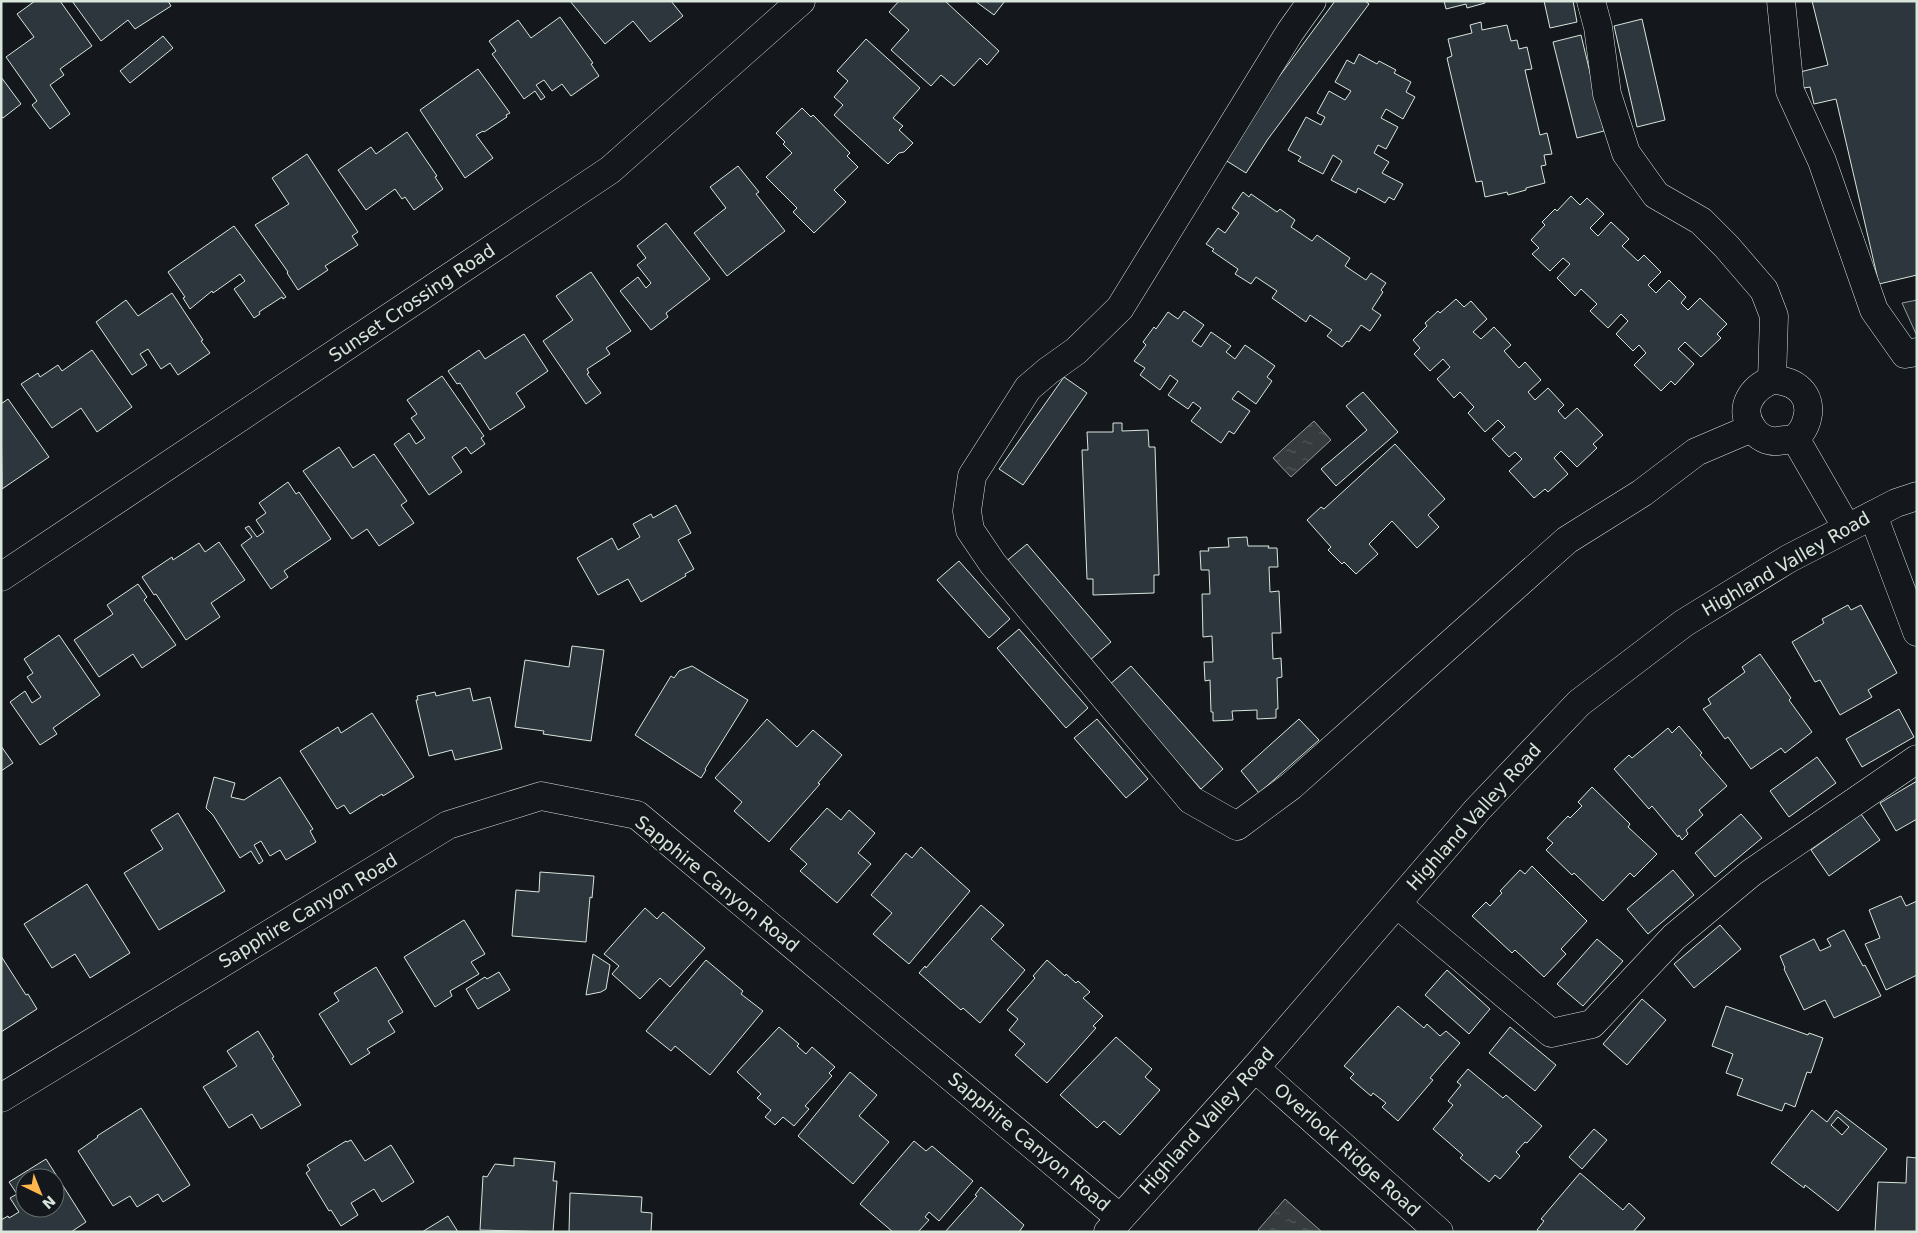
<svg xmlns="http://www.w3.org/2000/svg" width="1918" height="1233" font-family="'DejaVu Sans',sans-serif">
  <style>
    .parking { fill: #24282b; stroke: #939e99 }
    .water { fill: url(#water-ripples); stroke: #939e99 }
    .building { fill: #2c363c; stroke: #d8e6dc; fill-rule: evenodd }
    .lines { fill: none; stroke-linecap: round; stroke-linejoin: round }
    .minor-casing { stroke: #d8e6dc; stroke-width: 29 }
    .minor { stroke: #14181c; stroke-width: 28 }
    .labels { text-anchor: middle; stroke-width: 4; stroke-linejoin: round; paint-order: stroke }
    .street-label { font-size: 18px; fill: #d8e6dc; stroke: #14181c }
  </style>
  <defs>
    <pattern id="water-ripples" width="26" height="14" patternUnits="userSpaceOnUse" patternTransform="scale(1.25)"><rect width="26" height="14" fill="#363b3e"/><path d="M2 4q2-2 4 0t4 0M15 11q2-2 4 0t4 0" fill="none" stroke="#525759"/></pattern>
  </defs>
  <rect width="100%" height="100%" fill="#14181c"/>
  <polygon class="parking" points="1917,300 1917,336 1902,303"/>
  <g class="water">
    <polygon points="1314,421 1331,440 1291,477 1273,458"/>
    <polygon points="1285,1199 1322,1232 1260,1232 1258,1230"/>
  </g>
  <g class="building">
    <polygon points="35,1 60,1 92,46 60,69 64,75 50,85 70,114 50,129 32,105 37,101 6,57 34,37 17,14"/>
    <polygon points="72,1 168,1 171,6 135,29 128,20 101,41"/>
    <polygon points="570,1 671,1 683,16 650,42 633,21 605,44"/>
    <polygon points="899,1 945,1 999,51 987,65 980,58 954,86 941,75 931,86 891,50 909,30 889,12"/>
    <polygon points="975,1 1005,1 994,15"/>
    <polygon points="1335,1 1365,1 1369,4 1268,139 1246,173 1222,158 1244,124"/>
    <polygon points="1444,1 1485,1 1485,3 1467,8 1466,4 1446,9"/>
    <polygon points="1544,1 1573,1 1577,22 1550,28"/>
    <polygon points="1812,1 1917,1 1917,275 1879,284 1836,99 1814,104 1810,87 1804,88 1800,72 1828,65"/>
    <polygon points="560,17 593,63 591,64 599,76 571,96 562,84 552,91 544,80 536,85 545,97 541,100 535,91 524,99 492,54 496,51 489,41 518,20 531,38"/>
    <polygon points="1642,19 1665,120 1637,127 1614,26"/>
    <polygon points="1481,22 1482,30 1507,25 1511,41 1517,40 1519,49 1527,47 1532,69 1525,70 1540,135 1547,133 1552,154 1544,155 1546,165 1541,166 1545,183 1526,188 1526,190 1508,195 1507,192 1485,197 1482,181 1476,182 1447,58 1452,56 1448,39 1472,33 1470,25"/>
    <polygon points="1581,35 1604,131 1577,138 1553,42"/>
    <polygon points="163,36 173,48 130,83 120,71"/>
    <polygon points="866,39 920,88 893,118 903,126 899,130 913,143 904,152 899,153 888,164 834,115 843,105 834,97 848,81 837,71"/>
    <polygon points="1359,54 1377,64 1379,61 1396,70 1394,73 1411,82 1406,92 1415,97 1403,119 1386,109 1381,118 1398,127 1386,149 1378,145 1374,153 1389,162 1382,173 1403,184 1394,200 1389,197 1385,203 1358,188 1356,193 1331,180 1342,161 1333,155 1323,174 1298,161 1301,157 1288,150 1306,117 1321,125 1325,117 1317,113 1329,91 1345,100 1351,91 1335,82 1347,60 1354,64"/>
    <polygon points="478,69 510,113 506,115 507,117 484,132 483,131 476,135 493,158 465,178 420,110"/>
    <polygon points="1,77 21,104 3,118 1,116"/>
    <polygon points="802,108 811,117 813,115 850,153 847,156 858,167 834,190 846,202 814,233 793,212 797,208 766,177 792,153 783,144 785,142 776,133"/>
    <polygon points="407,132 437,176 435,177 443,189 414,210 405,197 402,199 395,189 366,210 338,170 371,147 376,154"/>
    <polygon points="307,154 358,232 352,236 358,245 325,266 328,270 298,290 287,273 288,272 255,225 289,204 272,178"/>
    <polygon points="738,166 759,192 756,194 785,231 727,276 694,233 726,208 710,187"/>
    <polygon points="1243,192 1249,197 1251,194 1277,212 1280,209 1295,220 1291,227 1312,241 1317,235 1350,258 1345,266 1366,280 1371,273 1386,283 1381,290 1383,292 1372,309 1381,315 1370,331 1361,325 1349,342 1347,341 1342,347 1327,336 1332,330 1310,315 1306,322 1272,298 1277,291 1256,277 1251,284 1235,274 1238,269 1212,251 1214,249 1206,244 1218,228 1225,233 1239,213 1232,208"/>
    <polygon points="1571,196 1580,205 1587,198 1604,214 1590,228 1598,236 1611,222 1629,239 1622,246 1638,261 1644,255 1661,272 1648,285 1656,293 1669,280 1686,297 1681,303 1688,310 1700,298 1727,324 1717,334 1721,338 1701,357 1685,342 1678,349 1694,364 1675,385 1671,381 1661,391 1634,365 1646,353 1639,345 1633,351 1616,334 1628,321 1621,314 1608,328 1590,311 1597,304 1581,289 1575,296 1557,278 1570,264 1563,258 1550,271 1532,254 1539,248 1531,240 1545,225 1542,222 1555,209 1557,211"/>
    <polygon points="666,223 710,279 666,313 668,317 651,330 620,291 638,277 646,288 651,283 637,265 646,258 637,246"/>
    <polygon points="234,226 286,297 283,299 282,297 259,312 260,314 254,318 234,289 245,281 240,274 213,293 212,291 190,309 183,298 185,297 168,272"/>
    <polygon points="591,272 631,331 606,348 610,354 587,369 589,373 587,374 601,393 586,404 543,341 573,320 556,296"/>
    <polygon points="172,293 203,340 201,341 210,353 178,375 170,363 161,369 148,349 140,354 147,365 132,375 96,322 126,300 138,316"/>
    <polygon points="1456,299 1464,307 1471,301 1487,319 1473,332 1481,339 1494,327 1511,345 1504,351 1519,368 1525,362 1541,380 1528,392 1535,400 1548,388 1564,405 1558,411 1565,419 1577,408 1603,435 1593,444 1597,448 1577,467 1561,451 1554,458 1568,474 1548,492 1545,489 1534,498 1509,471 1522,459 1515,452 1509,457 1492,439 1505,427 1498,420 1485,432 1468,413 1474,407 1460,392 1454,398 1437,379 1450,367 1443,359 1430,371 1414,354 1420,348 1413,340 1427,326 1425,323 1438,311 1440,313"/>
    <polygon points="1184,311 1204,325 1192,341 1201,347 1211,332 1231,346 1226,352 1235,359 1245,345 1275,366 1267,377 1272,381 1256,404 1238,391 1232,399 1250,411 1234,434 1229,431 1221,443 1191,421 1201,408 1193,402 1188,409 1168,395 1178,381 1170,375 1160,390 1140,375 1145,368 1134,361 1146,345 1143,342 1154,327 1156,329 1168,312 1178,319"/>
    <polygon points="524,334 548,371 516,393 525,407 490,430 460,383 457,384 448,371 479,350 485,359"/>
    <polygon points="92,350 132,407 97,432 81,408 52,428 21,384 38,373 40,377 58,365 62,371"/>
    <polygon points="442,376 484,436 481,438 485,444 471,454 466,447 452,457 462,472 429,495 394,444 409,433 416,444 425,438 411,418 417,414 407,400"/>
    <polygon points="1064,377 1087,393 1023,485 999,469"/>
    <polygon points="1363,392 1398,432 1336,486 1321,469 1367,430 1346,406"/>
    <polygon points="8,399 49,457 2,489 1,404"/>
    <polygon points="1113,423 1122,423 1122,431 1148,430 1149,447 1155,447 1159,575 1154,575 1154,593 1093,595 1093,579 1087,579 1082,450 1088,450 1087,432 1113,432"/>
    <polygon points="1395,444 1445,499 1428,515 1439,527 1417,548 1392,521 1369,544 1378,554 1356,574 1344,562 1342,564 1328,550 1331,547 1307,520 1321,507 1324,509"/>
    <polygon points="339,447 353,468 374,454 407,501 401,505 414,523 379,546 367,529 352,539 303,471"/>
    <polygon points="288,482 296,494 299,492 331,539 284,571 288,577 271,589 241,545 252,537 245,528 249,526 257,537 264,532 256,520 266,513 259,503"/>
    <polygon points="676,505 691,533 678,540 694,569 685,574 686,576 641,602 628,579 598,595 577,558 612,538 618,550 640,537 633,524 651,514 653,518"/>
    <polygon points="1247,537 1248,546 1269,546 1268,548 1277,548 1278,567 1269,567 1270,592 1279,591 1281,633 1272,633 1273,659 1281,658 1282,677 1277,678 1278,709 1276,709 1276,718 1257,719 1257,710 1232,711 1233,720 1213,721 1213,712 1211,712 1210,680 1205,681 1204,662 1213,662 1212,636 1203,637 1202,594 1210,594 1209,570 1201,570 1200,551 1209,551 1208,548 1229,547 1228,538"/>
    <polygon points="219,542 245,580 211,603 220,617 186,640 156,594 154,595 142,577 172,557 173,560 199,543 205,552"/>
    <polygon points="1027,544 1111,642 1089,661 1004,563"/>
    <polygon points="959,561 1010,619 989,638 937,580"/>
    <polygon points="138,584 147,597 144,600 176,645 142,668 133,654 99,677 74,640 113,614 107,605"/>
    <polygon points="1848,605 1851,610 1861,605 1897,673 1868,690 1872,697 1840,715 1820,680 1815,682 1792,642 1824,623 1822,619"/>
    <polygon points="1019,629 1088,708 1066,728 997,648"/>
    <polygon points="59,635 100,695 53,728 57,734 40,745 10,702 25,691 32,703 41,697 27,677 33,673 24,659"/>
    <polygon points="572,646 604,650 591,741 543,734 544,731 515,727 525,660 569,667"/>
    <polygon points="1760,654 1791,698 1789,700 1812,732 1785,753 1781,748 1751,769 1728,737 1725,739 1703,709 1711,704 1708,699 1745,672 1742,667"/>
    <polygon points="692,666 748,700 705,769 706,770 701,778 635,735 671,676 674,678 679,671"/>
    <polygon points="1131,666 1223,769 1201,789 1109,685"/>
    <polygon points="470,688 473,701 490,697 502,749 455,760 452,750 429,756 416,700 418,700 417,696 435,692 436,696"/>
    <polygon points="1899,709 1914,737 1862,767 1846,739"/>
    <polygon points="372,713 414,777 383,796 382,794 350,814 344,805 337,809 300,751 338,727 341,733"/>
    <polygon points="767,719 797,747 813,730 842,755 818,783 820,784 769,842 734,811 742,802 715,778"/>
    <polygon points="1097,719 1148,779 1126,798 1074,738"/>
    <polygon points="1299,719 1319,740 1259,793 1241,771"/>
    <polygon points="1679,726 1702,753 1700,755 1727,786 1699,810 1703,815 1686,830 1688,834 1682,840 1679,835 1678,837 1652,806 1649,809 1614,769 1629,755 1632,758 1668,728 1672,733"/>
    <polygon points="1,746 13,763 1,771"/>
    <polygon points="1817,757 1836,783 1789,817 1770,791"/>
    <polygon points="214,777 235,783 231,797 244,800 280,777 313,829 310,831 316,842 286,860 280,850 270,856 261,841 254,845 263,861 259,864 251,851 240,858 213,815 206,808"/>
    <polygon points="1917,781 1917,819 1896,831 1880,803"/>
    <polygon points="1592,787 1630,824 1628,827 1657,854 1634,877 1630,873 1603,901 1574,873 1572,875 1546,850 1553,843 1547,838 1568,816 1570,818 1582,806 1578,802"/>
    <polygon points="827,808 841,820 849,810 875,833 858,853 871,864 837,903 800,871 807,864 790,849"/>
    <polygon points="178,813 225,891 159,930 124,873 163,849 151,830"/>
    <polygon points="1741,814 1762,838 1715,877 1695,853"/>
    <polygon points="1861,814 1880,840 1829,876 1811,850"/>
    <polygon points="921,847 970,891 909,964 873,934 892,913 871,895 906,853 912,858"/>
    <polygon points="1532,866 1587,921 1561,949 1566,954 1544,977 1515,950 1512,953 1472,916 1486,902 1490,906 1502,893 1500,891 1520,870 1525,874"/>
    <polygon points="1673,870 1694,895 1648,934 1627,909"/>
    <polygon points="540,872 594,876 592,898 590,897 586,942 512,936 516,890 539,892"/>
    <polygon points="87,884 130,953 90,978 75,954 52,968 24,924"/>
    <polygon points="1901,896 1906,906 1917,901 1917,975 1886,990 1865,944 1880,938 1869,910"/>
    <polygon points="981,905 1004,925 991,939 1025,970 980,1023 963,1008 961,1010 919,973 925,966 926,968"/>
    <polygon points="645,908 657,919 663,912 705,948 670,987 660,978 640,999 612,974 619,966 604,954"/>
    <polygon points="464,920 485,954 471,962 479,974 450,991 452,996 435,1007 404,957"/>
    <polygon points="1720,925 1741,949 1694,988 1674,964"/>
    <polygon points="1844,930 1863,966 1865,965 1881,996 1834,1018 1825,1000 1804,1010 1784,969 1785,968 1780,956 1814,939 1820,951 1831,946 1827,939"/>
    <polygon points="1597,939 1623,961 1583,1006 1557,984"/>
    <polygon points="593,954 610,965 606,989 601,992 586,995"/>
    <polygon points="1,956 26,995 28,994 37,1009 1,1032"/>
    <polygon points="706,960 743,991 741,994 763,1011 710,1075 675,1046 671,1051 646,1031"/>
    <polygon points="1047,960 1065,976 1066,974 1076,983 1078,981 1090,992 1083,998 1103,1016 1093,1026 1096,1028 1047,1083 1015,1055 1025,1044 1009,1030 1018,1019 1007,1010 1035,978 1033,976"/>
    <polygon points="376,967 403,1012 388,1021 395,1032 367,1049 370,1053 351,1065 319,1014 339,1001 334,993"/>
    <polygon points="1447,970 1490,1009 1469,1034 1425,995"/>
    <polygon points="499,972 510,990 478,1009 466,989 485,977 487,979"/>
    <polygon points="1642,999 1666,1020 1627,1065 1603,1044"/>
    <polygon points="1398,1006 1424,1028 1427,1024 1440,1036 1446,1031 1460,1043 1430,1078 1433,1080 1398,1121 1382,1107 1386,1103 1373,1093 1371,1096 1350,1078 1354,1074 1344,1066"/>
    <polygon points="1726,1006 1808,1035 1809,1033 1823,1038 1811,1073 1807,1072 1795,1107 1785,1103 1782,1111 1737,1095 1743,1079 1726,1073 1733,1054 1712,1046"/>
    <polygon points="779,1027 799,1044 797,1046 806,1054 812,1047 835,1067 829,1073 832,1076 805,1106 809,1109 794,1126 783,1117 775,1125 765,1117 771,1110 757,1098 761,1094 737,1072"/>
    <polygon points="1510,1027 1556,1065 1535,1091 1489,1053"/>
    <polygon points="258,1031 274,1057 272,1058 301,1105 261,1129 252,1114 229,1128 203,1087 237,1066 227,1051"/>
    <polygon points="1116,1037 1152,1069 1145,1077 1160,1090 1120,1135 1104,1121 1097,1128 1060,1095"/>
    <polygon points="1468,1069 1503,1098 1506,1095 1542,1126 1527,1143 1525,1142 1516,1152 1520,1156 1500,1179 1495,1175 1489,1182 1460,1158 1463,1155 1433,1129 1453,1105 1448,1101 1461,1085 1457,1082"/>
    <polygon points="850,1072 877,1095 859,1116 889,1142 853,1184 798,1136"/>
    <polygon points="141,1108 190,1185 163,1202 158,1194 137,1207 130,1196 113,1206 78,1151 98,1137 97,1136"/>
    <path d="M1812 1110 1827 1122 1836 1110 1887 1149 1838 1211 1805 1185 1804 1188 1771 1163ZM1838 1117 1849 1127 1842 1135 1831 1125Z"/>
    <polygon points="1594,1129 1607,1140 1582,1169 1569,1157"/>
    <polygon points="351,1140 365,1161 391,1145 414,1182 382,1202 374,1189 351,1203 358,1215 341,1226 331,1210 329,1211 306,1173 310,1170 307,1165 346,1141 347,1142"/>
    <polygon points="914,1141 926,1151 932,1146 973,1181 939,1221 929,1212 925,1217 929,1220 918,1232 893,1232 860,1204"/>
    <polygon points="1907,1157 1917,1158 1917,1232 1875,1232 1878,1182 1906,1183"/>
    <polygon points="514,1158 555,1162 553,1181 557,1181 553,1232 480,1230 483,1176 487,1177 495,1164 514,1166"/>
    <path d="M46 1159 86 1222 71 1232H1V1220L8 1216 9 1218 19 1212 10 1198 17 1194 9 1182ZM25 1178H55V1208H25Z"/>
    <polygon points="1580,1173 1623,1210 1629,1203 1645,1218 1633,1232 1540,1232 1537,1230 1544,1221 1541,1219"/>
    <polygon points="981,1187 1024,1225 1019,1232 945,1232 977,1196 975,1195"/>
    <polygon points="570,1193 642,1197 641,1212 652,1213 651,1232 569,1232"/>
    <polygon points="448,1216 458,1232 422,1232"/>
  </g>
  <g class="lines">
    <g class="minor-casing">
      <g id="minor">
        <polyline points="1312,1 1290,32 1120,308 1076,351 1048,371 1028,388 972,476 967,511 970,530 993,564 1191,800 1237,826 1291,786 1567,540 1642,493 1696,452 1752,428"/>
        <polyline points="1591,1 1598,27 1607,94 1626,153 1656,195 1701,221 1727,247 1764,290 1774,316 1772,380"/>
        <polyline points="1781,1 1790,91 1822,161 1874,310 1905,354 1917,352"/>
        <path d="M1772 380C1798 380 1816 398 1805 425 1803 430 1798 437 1793 439 1789 440 1783 440 1778 441 1768 442 1758 437 1752 428 1738 408 1752 388 1772 380Z"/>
        <polyline points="1795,438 1847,528"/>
        <polyline points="1873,515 1917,632"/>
        <polyline points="1,577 610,170 801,1"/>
        <polyline points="1397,904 1551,1033 1592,1024 1674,937 1751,873 1917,759"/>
        <polyline points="1255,1068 1439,1232"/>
        <polyline points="1,1098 448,825 541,796 637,815 1120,1218"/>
        <polyline points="1108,1232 1255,1068 1477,810 1579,703 1684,623 1788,559 1896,503 1917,496"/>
      </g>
    </g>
    <use href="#minor" class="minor"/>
  </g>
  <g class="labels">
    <g class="street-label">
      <text transform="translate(412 303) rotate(-34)" y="6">Sunset Crossing Road</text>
      <text transform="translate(1786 564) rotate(-30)" y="6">Highland Valley Road</text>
      <text transform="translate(1474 817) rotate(-48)" y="6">Highland Valley Road</text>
      <text transform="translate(717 884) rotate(39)" y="6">Sapphire Canyon Road</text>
      <text transform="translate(308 911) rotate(-31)" y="6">Sapphire Canyon Road</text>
      <text transform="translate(1207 1121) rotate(-48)" y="6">Highland Valley Road</text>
      <text transform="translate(1029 1142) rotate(40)" y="6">Sapphire Canyon Road</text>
      <text transform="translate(1347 1150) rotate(42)" y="6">Overlook Ridge Road</text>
    </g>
  </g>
  <rect width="1918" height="1233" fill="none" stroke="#d8e6dc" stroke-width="5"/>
  <g transform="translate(40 1193) rotate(137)"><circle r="24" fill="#14181c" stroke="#626a69"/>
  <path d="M0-4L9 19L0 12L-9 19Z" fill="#ffb74d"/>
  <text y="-8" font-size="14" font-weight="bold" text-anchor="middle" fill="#d8e6dc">N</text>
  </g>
</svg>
